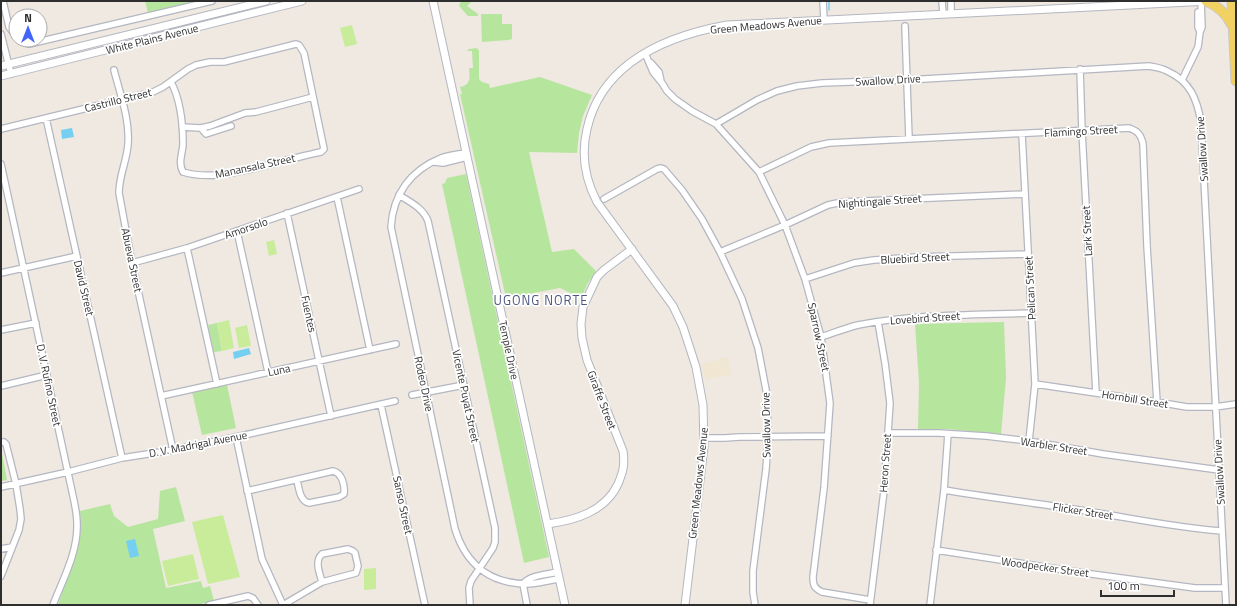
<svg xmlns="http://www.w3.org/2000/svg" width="1237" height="606" viewBox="0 0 1237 606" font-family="'Titillium Web',sans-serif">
<rect width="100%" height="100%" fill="#efe9e1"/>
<path fill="#f0e6d1" d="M727,357l4,17 -25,6 -5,-16z"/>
<path fill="#b6e59e" d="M145,1h52l-49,12z
M461,1h11l-5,5 11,8v2h-10l-9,-10z
M481,14h21v10h10v15l-4,1 -26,2z
M477,48l2,3v28l3,3 7,2 1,4 50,-11 52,18 -9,21 -4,17 -2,20 -48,-1 23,100 22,-3 22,22 -8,12 -7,15 -21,-10 -54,10 -46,-204h2l-2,-7c11,-2 10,-10 9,-19h4l-1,-17h-5l2,-2z
M466,174l83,383 -25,6 -82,-379 3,-1 2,-5z
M1004,322l2,56 -5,56 -53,-5h-30l1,-46 -4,-59z
M217,323l5,28 -8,1 -6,-27z
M227,385l9,43 -34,7 -10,-43z
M1,448l6,32 -6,1z
M176,487l9,34 -32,8 13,59 35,-7 2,7 7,-2 4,15 -18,4h-138l20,-58 3,-19 -1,-17 30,-7 4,12 14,11 30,-8 2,-28z"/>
<path fill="#c9ec9a" d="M352,25l5,19 -12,3 -5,-19z
M274,240l3,14 -8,2 -3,-14z
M229,320l5,28 -12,3 -5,-28z
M247,325l4,21 -12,2 -4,-20z
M223,515l17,62 -32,7 -16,-62z
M193,554l6,25 -31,7 -6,-25z
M376,568v21l-12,1v-21z"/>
<path fill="#75cff0" d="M72,128l2,9 -12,2 -1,-9z
M249,348l2,6 -17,5 -1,-7z
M135,539l4,17 -9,2 -4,-17z"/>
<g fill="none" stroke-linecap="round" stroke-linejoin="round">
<path stroke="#75cff0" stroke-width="1.5" d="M829,10v-9"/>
<g stroke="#b4b7c1" stroke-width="8">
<path id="minor" d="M3,1l6,26 7,9
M823,1l1,19
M942,1l1,13
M951,1v13
M1198,12v15l2,5
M905,26l4,113
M1,34l10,40
M20,40l9,4 183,-43
M645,53l8,19 9,11 5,8 8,8 17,12 24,13 43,48 26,53 20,54 16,58 9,66 -6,85 -11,89c0,8 1,11 9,15l48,8
M651,63l8,9 2,9
M1080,69l2,62 14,262
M114,70c6,24 16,49 14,74 -1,17 -9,31 -9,49l13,70 41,187
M1182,80l16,-33 2,-15 2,-5 -1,-26
M46,118l76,340
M716,124l41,-24 20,-9 20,-5 25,-3 85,-3 242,-14c6,1 13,2 18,5 23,10 30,28 34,51l25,483
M182,127l19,1 9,-2 35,-13 11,-1 57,-15
M201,128l5,6 25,-8
M1,129l152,-37 10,-5 25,-18 8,-4 14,-3h14l72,-18 3,1 5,8 20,96 -3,3c-19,4 -38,9 -57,14 -26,6 -54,14 -81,6 -5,-9 -1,-17 0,-27 0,-22 -2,-44 -12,-63
M1022,134l13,250 -6,57
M466,153c-8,1 -17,2 -25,5 -30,12 -48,36 -50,69l64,302c11,36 36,55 73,55 8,0 22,-4 31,-5
M434,162l9,1 24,-6
M1,164l72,332c2,9 4,18 4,28 1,28 -14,55 -24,81
M759,172l52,-25 18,-4 300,-15c9,3 12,7 14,16l4,102 10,156
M399,195c11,7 24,13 29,26l67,307v14l-2,6 -22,33 -2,7 1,17
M337,197l33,153
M604,199l53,-30 4,-1 3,1 18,21 20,29 18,33 22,47 16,49 9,47 1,42 -2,32 -13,102v21l2,13
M287,213l44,203
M237,231l31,141
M187,248l30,136
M720,252l65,-27 43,-20 14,-3 183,-8
M132,263l55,-15 172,-59
M1,273l76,-17
M805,279l49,-16 20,-3 42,-3 112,-3
M1,330l35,-7
M821,337c12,-4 25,-9 37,-12 57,-11 116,-10 173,-12
M1035,384l122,18 30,5h28l21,-3
M1,386l46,-11
M412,395l52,-10
M161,396l235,-52
M381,405l44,200
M888,433h51l47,3 43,5 74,13 116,16
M236,437l26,122 21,46
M704,438h21l14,-1 89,-1
M1,442h3l2,2 10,40 4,25 1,10 -2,11 -18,46
M1,487l67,-15 54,-14 51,-8 63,-13 159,-36
M944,490c49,8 99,14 148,22 44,7 87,16 130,19
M247,491l86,-20c9,2 12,14 11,23l-5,3 -30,6c-9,-2 -10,-14 -12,-23
M1,549l11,-2
M936,550l148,23 111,15h30
M523,584c7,-9 23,-9 34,-12
M523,584l4,21
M209,605l39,-9 5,2 5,7
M283,605l39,-23 34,-9 2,-7 -3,-13 -2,-2 -5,-2 -26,5c-8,7 -2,20 0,28
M870,605l14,-114 6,-88 -5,-40 -7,-41
M930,605l14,-115 4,-56"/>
</g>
<g stroke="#b4b7c1" stroke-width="9">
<path id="tertiary" d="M433,1l132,604
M1,66l265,-65
M1,76l301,-75
M548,524c27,-4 57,-12 70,-40 5,-12 7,-19 5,-33l-36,-91 -5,-22 -1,-14 2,-17 14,-30 7,-7 28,-21
M685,605l19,-158 -1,-42 -7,-38 -13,-40 -10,-21 -76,-104c-12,-23 -16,-48 -10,-73 15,-67 80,-93 140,-104l483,-24"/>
</g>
<g stroke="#c9c9c9" stroke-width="11">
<path id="primary" d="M1206,1c12,5 20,12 26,24
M1232,1l4,80"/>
</g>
<use href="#minor" stroke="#fff" stroke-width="5.5"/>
<use href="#tertiary" stroke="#fff" stroke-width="7"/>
<use href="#primary" stroke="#f2d163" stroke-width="9"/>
</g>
<g text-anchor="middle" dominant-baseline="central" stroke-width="3.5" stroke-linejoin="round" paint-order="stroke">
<g font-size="11" fill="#2e2e2e" stroke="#fff">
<text transform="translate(766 25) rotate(-5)">Green Meadows Avenue</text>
<text transform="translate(152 39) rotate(-14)">White Plains Avenue</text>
<text transform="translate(888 80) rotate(-3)">Swallow Drive</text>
<text transform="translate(118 100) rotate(-14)">Castrillo Street</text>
<text transform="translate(1081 131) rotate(-3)">Flamingo Street</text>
<text transform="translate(1202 149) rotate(-94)">Swallow Drive</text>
<text transform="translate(255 166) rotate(-12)">Manansala Street</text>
<text transform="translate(880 201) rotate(-4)">Nightingale Street</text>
<text transform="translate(246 228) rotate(-19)">Amorsolo</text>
<text transform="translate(1087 231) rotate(-93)">Lark Street</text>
<text transform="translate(915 258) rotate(-3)">Bluebird Street</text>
<text transform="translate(132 260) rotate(78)">Abueva Street</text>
<text transform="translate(84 288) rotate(77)">David Street</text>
<text transform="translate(1030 288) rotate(-93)">Pelican Street</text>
<text transform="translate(309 314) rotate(78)">Fuentes</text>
<text transform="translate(925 318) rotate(-4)">Lovebird Street</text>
<text transform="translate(819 337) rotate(78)">Sparrow Street</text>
<text transform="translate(509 350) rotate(78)">Temple Drive</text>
<text transform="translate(279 370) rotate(-12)">Luna</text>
<text transform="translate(424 384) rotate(78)">Rodeo Drive</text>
<text transform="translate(49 385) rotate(78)">D. V. Rufino Street</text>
<text transform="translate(466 396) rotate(78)">Vicente Puyat Street</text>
<text transform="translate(1135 399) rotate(9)">Hornbill Street</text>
<text transform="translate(602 400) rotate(69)">Giraffe Street</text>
<text transform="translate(766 425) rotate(-91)">Swallow Drive</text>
<text transform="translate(198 444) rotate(-11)">D. V. Madrigal Avenue</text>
<text transform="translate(1054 446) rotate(9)">Warbler Street</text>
<text transform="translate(885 463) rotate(-86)">Heron Street</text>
<text transform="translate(1219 472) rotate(-93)">Swallow Drive</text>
<text transform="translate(698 483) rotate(-84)">Green Meadows Avenue</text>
<text transform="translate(403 505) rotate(78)">Sanso Street</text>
<text transform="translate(1083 511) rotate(9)">Flicker Street</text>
<text transform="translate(1045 567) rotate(8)">Woodpecker Street</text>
</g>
<g font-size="13" letter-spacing="1" fill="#4d5680" stroke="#fff">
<text x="541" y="300">UGONG NORTE</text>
</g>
</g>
<rect width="1237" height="606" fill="none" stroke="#2e2e2e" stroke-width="4"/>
<g transform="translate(28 28)"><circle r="19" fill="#ffffff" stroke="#ababab"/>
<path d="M0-3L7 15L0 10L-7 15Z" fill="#4264fb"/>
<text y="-6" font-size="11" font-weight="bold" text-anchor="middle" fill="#2e2e2e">N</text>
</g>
<path d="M1101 590v6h73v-6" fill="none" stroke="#2e2e2e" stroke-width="2"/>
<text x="1107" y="590" font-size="12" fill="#2e2e2e" stroke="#ffffff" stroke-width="3" paint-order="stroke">100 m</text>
</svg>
